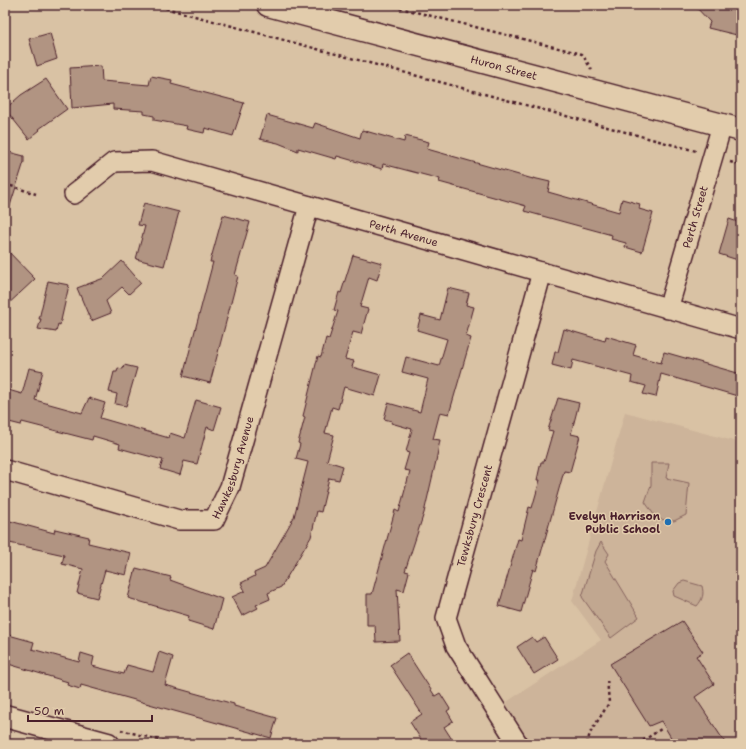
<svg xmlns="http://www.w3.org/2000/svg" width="746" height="749" viewBox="0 0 746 749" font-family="'Shantell Sans',sans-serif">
<rect width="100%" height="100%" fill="#d9c2a4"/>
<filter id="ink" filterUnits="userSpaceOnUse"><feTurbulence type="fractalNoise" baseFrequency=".025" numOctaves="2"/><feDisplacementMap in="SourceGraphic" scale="8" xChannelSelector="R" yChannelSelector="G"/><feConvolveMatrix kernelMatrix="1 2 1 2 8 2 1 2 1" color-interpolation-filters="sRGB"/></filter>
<g filter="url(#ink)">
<path fill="#cdb49a" d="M625,412l116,31v301h-210l-26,-41 96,-63 -29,-39z"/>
<path fill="#c1a790" stroke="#86635e" d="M651,463h18l-3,15 23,5 -3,32 -12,6 -17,-2 -12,-17 6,-17z
M601,542l8,12 -4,7 34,56 -28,21 -29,-41 14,-46z
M684,581l18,5c2,8 1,13 -5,20l-23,-10 -1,-5 6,-8z"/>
<path fill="#b19482" stroke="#4a1f2b" d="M694,5h47v31l-33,-8 2,-6z
M50,33l7,26 -20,7 -8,-27z
M101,66l1,15 47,4 2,-9 21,4 -1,4 73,19 -11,33 -28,-8 -1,5 -18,-4 1,-3 -33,-6v-4l-10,-2v-3l-31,-2v-5l-41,4 -2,-40z
M46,79l21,30 -28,20 1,1 -11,9 -24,-30 16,-14z
M267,115l46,13 2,-5 45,15 2,-8 42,12 1,-6 24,6 -2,7 106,30v-1l17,4 -2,10 71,20 3,-13 18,5 -1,5 14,4 -11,39 -17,-5 1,-4 -15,-4 1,-4 -88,-24 2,-5 -87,-24 1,-3 -57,-15 -1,5 -45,-13 -1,3 -38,-11v3l-20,-8 -18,-4z
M5,151l19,5v6l-16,50 -3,-1z
M144,203l35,9 -15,54 -28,-7 9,-33 -7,-1z
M223,215l27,7 -15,53 3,1 -28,107 -27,-7 30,-114h-3z
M729,219l12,4v38l-22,-7z
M5,248l30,31 -30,28z
M353,255l29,8 -5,17 -8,-3 -9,30 8,2 -7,25 -8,-2 -8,27 9,2 -2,6 29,8 -6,21 -31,-9 -6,22 -6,-2 -7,26 9,2 -7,26 16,5 -4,14 -10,-2 -8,34 -4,-1 -6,26 -30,50 -13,6 2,6 -14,6 2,3 -16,8 -10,-19 13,-6 -4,-8 14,-7 -1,-3 11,-5 29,-51 14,-55 -12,-3 4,-15 -2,-1 7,-26 -2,-1 15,-60 3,1 5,-19 3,1 9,-28 -4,-1 5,-18 2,1z
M122,261l19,22 -12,11 -7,-7 -16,14 5,12 -20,8 -14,-33 27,-10z
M48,281l21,4 -9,40 -2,-1 -2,8 -18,-3 3,-10h-2z
M448,288l21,5 -3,12 8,2 -8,29 5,2 -22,76 -9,-2 -7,27 7,1 -4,21 -12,52 -19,58 4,1 -5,19 -7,-2 3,52 -24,1 -1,-17h-8v-31h5l23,-84 4,2 11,-41 -6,-1 5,-17 -3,-1 6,-23 -21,-6 1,-2 -8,-2 4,-16 32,9 8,-33 -26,-7 4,-15 33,9 8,-27 -30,-9 4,-15 19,5z
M564,329l41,12 1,-5 30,9 -3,10 28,8 3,-11 77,22v23l-80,-23 -5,23 -13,-3 3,-8 -15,-4 1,-6 -59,-16 -2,10 -19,-5 3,-13h3z
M124,365l13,3 -11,38 -11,-2 2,-10 -8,-2 5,-20h3l1,-4 5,1z
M29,368l14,3 -8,29 47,13 7,-15 16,5 -5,15 69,20 1,-5 15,5 11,-38 25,7 -7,23 -7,-3 -10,37 -13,-3 -4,14 -20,-6 3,-9 -44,-12 1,-4 -27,-8 -1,4 -70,-18 -1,3 -16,-4v-32l17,5z
M558,398l21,5 -8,31 9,2 -10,36 -6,-1 -28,100 -3,-2 -12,43 -22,-6 19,-67 3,1 8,-33 3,1 8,-28h-3l4,-18h3l9,-31 -5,-1z
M10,521l44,12 1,-4 34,8 -1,6 43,10 -5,22 -21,-5 -8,28 -20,-5 6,-24 -21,-5 2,-9 -59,-13v-20l4,2z
M136,568l35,9 -1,3 52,19 -8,30 -26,-8 1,-5 -61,-18z
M682,621l21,31 -7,4 18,28 -19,13 31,47h-51l-14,-23 -12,5 -39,-62z
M5,634l29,8 -2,7 47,13 2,-9 13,4 -2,9 32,8 3,-9 26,7 6,-20 14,5 -8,28 69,19v2l43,12 -6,20 -190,-53 -1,4 -13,-4 1,-3 -63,-19z
M532,637l4,5 8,-5 14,22 -24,15 -17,-27z
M407,653l28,43 5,-3 10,16 -3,2 6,10 -9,6 11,17h-31l-14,-22 12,-8 -32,-49z"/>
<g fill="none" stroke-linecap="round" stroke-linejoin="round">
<g stroke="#4a1f2b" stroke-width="22">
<g id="street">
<path id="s1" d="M74,194l40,-32 38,-1 589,168"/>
<path id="s2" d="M668,309l54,-184"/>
<path id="s3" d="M5,470l174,50h35l16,-33 79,-281"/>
<path id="s4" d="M518,744l-62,-98 -10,-28 96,-346"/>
</g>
</g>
<g stroke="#4a1f2b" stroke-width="25">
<g id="secondary">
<path id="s5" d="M268,5l473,125"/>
<path d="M5,716l103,28"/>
</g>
</g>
<path stroke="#4a1f2b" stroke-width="2.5" stroke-dasharray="3 3" stroke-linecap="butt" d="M154,5l542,146
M388,5l194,49 11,18
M730,162l11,3
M5,184l31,10
M121,730l53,14
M5,739l19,5
M587,744l3,-11 19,-30 -2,-25
M638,744l23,-15"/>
<use href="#street" stroke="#e2ccac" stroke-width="19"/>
<use href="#secondary" stroke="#e2ccac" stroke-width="22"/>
</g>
</g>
<circle fill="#1f6fb2" stroke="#e2ccac" stroke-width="1.5" cx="668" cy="522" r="4"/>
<g text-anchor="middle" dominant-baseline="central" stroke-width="3" stroke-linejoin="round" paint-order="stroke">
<g font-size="11" fill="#4a1f2b" stroke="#e2ccac">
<text stroke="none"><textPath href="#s5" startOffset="244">Huron Street</textPath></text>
<text stroke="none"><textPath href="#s2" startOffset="96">Perth Street</textPath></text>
<text stroke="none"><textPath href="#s1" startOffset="351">Perth Avenue</textPath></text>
<text stroke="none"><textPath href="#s3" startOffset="272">Hawkesbury Avenue</textPath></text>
<text stroke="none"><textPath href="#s4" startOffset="252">Tewksbury Crescent</textPath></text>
</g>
<g font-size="11" font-weight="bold" fill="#4a1f2b" stroke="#e2ccac" text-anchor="end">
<text x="660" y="516">Evelyn Harrison<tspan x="660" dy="13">Public School</tspan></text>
</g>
</g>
<rect width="746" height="749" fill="none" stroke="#e2ccac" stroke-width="20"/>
<rect x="10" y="10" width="726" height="729" fill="none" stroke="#4a1f2b" stroke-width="1.5" filter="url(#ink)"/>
<path d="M28 715v6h124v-6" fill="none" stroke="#4a1f2b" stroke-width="2"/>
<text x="34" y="715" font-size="12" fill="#4a1f2b" stroke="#e2ccac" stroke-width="3" paint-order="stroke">50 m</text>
</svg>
